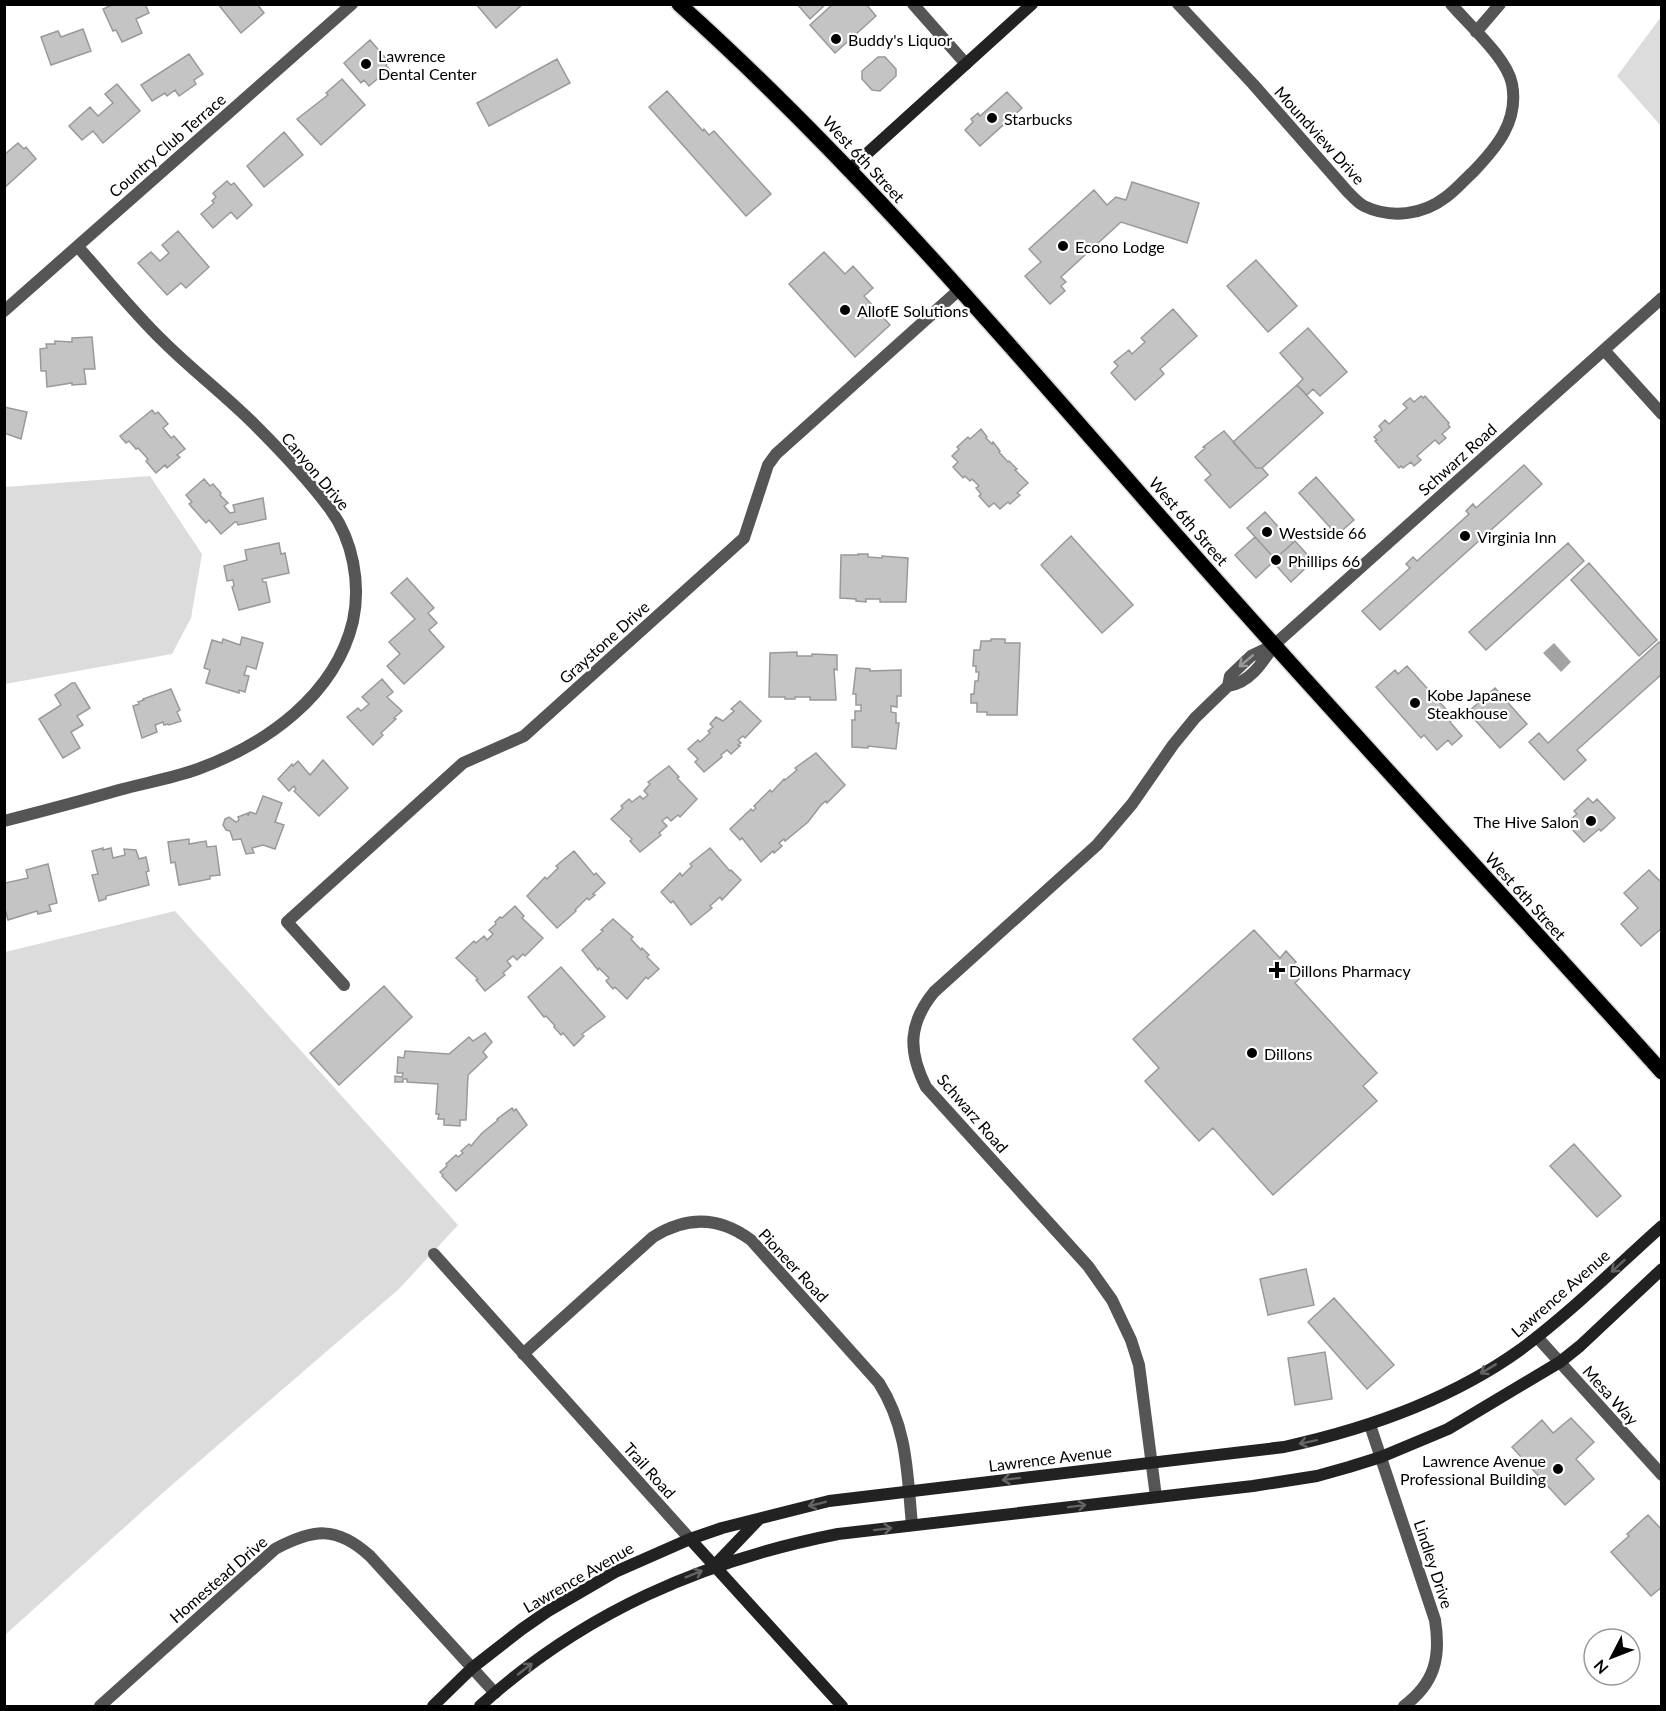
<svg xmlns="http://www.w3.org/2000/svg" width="1666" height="1711" viewBox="0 0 1666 1711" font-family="Lato,sans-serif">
<rect width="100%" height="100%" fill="#fff"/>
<path fill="#dcdcdc" d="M1661,17v109l-44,-50z
M150,476l52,78 -11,64 -19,36 -167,30v-197z
M175,911l283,314 -59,64 -233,201 -161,145v-683z"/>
<path fill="#a3a3a3" d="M1554,643l17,19 -10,10 -18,-19z"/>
<path fill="#c4c4c4" stroke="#999" stroke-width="1.5" d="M114,4h31l4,9 -13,6 6,14 -20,9 -6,-12 -3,1 -10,-22z
M218,4h39l7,9 -23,20z
M476,4h47l-27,24z
M797,4h29l-16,15z
M833,4h33l10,12 -41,37 -25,-28z
M83,29l8,22 -40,14 -10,-28 17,-6 3,6z
M370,40l19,22 -3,3 3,4 -20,17 -5,-6 -3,3 -17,-20z
M189,54l14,20 -9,6 2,4 -17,12 -4,-6 -8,6 -2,-3 -13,8 -11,-16z
M878,57h7l11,12v7l-16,15 -8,-1 -10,-11v-8z
M557,59l13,24 -81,43 -12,-23z
M342,79l23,26 -44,40 -24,-26 31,-24 -2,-2z
M117,84l23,27 -37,32 -10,-12 -11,9 -13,-14 21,-19 8,9 15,-13 -8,-9z
M667,91l36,40 1,-2 5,6 5,-4 57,63 -25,22 -97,-109z
M1007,92l15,16 -42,38 -15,-16 8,-8 -2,-3 7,-6 2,3z
M284,132l19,23 -39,32 -17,-21z
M18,143l6,6 2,-2 10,12 -32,29v-33z
M227,181l4,4 3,-2 18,22 -15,14 -6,-7 -18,16 -12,-14 13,-11 -2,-2 4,-4 -3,-4z
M1132,182l67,21 -12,40 -66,-21 -60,55 5,5 -5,4 4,5 -15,13 -25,-28 16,-14 -12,-13 65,-59 13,15 9,-8 10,3z
M178,231l31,36 -23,21 -5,-5 -14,12 -29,-32 13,-11 9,9 9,-8 -7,-8z
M824,252l21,22 8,-8 20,22 -9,8 26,29 -35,32 -66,-73z
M1256,260l41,46 -29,26 -41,-46z
M1173,309l24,27 -37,33 4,5 -29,26 -24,-27 7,-7 -4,-4 15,-12 3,4 13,-12 -4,-4z
M1308,328l39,44 -27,24 -7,-7 -6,6 -10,-10 6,-6 -23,-26z
M92,337l3,32h-11l2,15 -14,1v-2l-25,4 -1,-16h-5l-1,-22 7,-1 -1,-4h9v-3l17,1v-4z
M1297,385l26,28 -61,55h-6l-23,-26z
M1421,396l2,2 2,-2 24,27 -1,1 2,3 -8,7 4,4 -7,6 -4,-4 -18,16 4,4 -7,6 -3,-4 -8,6 -2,-2 -2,2 -24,-27 2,-1 -3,-3 8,-7 -3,-4 6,-6 4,4 18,-16 -4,-4 7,-6 4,4z
M4,407l23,5 -6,27 -17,-6z
M152,410l3,4 3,-2 10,12 -5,4 8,10 3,-2 11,13 -8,6 3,2 -13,11 -2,-3 -9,8 -10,-12 2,-2 -10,-11 -2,1 -7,-8 -3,2 -6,-7z
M981,429l6,8 -1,1 6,6 1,-2 7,9 -1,1 9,10 1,-1 8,8 -2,1 13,13 -11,10 3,2 -10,9 -2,-2 -8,7 -6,-6 -5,4 -10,-11 2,-2 -5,-6 3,-2 -7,-7 -2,2 -5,-5 -2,2 -10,-11 5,-5 -6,-6 7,-7 -2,-2 11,-10 2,2z
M1224,431l32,37h6l6,7 -38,33 -25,-28 6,-5 -16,-18 10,-9 -2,-1z
M1524,465l18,19 -162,146 -18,-19 48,-43 -4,-4 7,-7 4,4 52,-47 -3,-3 7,-7 3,4z
M1316,477l38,43 -17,15 -38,-42z
M204,479l6,7 3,-2 8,9 -1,2 8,8 -4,3 6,7 5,-1 -2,-7 30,-7 3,21 -28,6 -1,-3h-2l-14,12 -12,-14 -3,3 -17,-19 3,-2 -6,-7z
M1265,512l28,31 -18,16 -28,-31z
M1071,536l62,69 -31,28 -61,-68z
M1255,537l20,22 20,-18 18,20 -22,21 -18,-20 -17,16 -21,-23z
M279,543l2,11 4,-1 4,20 -27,6 1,3h3l4,20 -31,8 -7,-23 2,-1 -1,-6 -6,1 -3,-15 23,-6 -2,-10z
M1568,543l16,18 -98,89 -17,-18z
M858,554h10v3l14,1v-2l26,2 -2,44h-26v-3h-14v3l-10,-1v-2l-16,-1 1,-43h17z
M1589,563l68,77 -18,16 -68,-76z
M407,578l27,30 -6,5 9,10 -8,7 15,17 -40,37 -17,-18 13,-12 -11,-12 26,-23 -24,-26z
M242,637l21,6 -7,26 -9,-3 -3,9 5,1 -4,16 -6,-2v3l-33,-10 4,-13 -6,-2 8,-28 10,3 1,-4 17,6z
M991,639h14v4h15l-3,72h-30v-3h-10v-9h-6v-9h3l1,-13h3l1,-9h-3v-6h-3l1,-16h6l1,-9h10z
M1659,642l3,3v29l-85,76 9,10 -22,20 -35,-38 10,-9 9,10z
M797,652v4h15v-2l25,1v15l-3,-1 2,31h-26v-3h-15v2h-10v-2h-16l1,-44z
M1407,666l47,52 -4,4 12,14 -10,9 -4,-5 -11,10 -13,-15 -3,3 -45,-51 19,-17 3,4z
M856,668l14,1v2l31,-1v26h-4v11l-6,-1v6l5,1v10h3l-3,26 -28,-3v2l-16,-1v-27h3v-9h6v-6h-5v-11h-3z
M382,679l11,13 -6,5 15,14 -8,7 2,1 -15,14 2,2 -10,10 -26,-28 11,-9 3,3 8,-7 -7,-7z
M72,683h3l15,25 -13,8 6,9 -12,7 9,16 -17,10 -24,-39 22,-14 -6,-10z
M1495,688l32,36 -27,24 -32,-36z
M171,689l9,21 -3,2 4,9 -12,4 -1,-1 -4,1 -1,-3 -8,3 2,7 -15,6 -9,-32 6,-2 -1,-2 6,-2 -1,-1z
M740,701l21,20 -16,17 -2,-2 -5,4 3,3 -3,2 2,1 -9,8 -4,-4 -6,5 1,2 -18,15 -9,-10 3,-3 -10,-10 10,-9 2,2 10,-9 -2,-2 5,-4 -3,-3 6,-7 7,4 11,-10 -3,-2z
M816,753l29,32 -18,18 -1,-2 -5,4 -13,17 -23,19 -1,-2 -5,4 3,3 -8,7 -1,-2 -12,11 -19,-24 -2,2 -10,-11 21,-20 2,2 3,-3 -2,-2 16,-16 2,2 12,-13 1,1 12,-10 -2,-2z
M323,760l25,28 -29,28 -25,-25 2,-2 -2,-3 -5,5 -11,-12 14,-15 1,2 5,-5 12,14z
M669,766l10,11 -2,1 20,21 -17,18 -2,-2 -7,6 -4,-4 -5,4 5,5 -8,7 2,2 -21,17 -10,-11 2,-2 -21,-20 12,-11 -2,-2 8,-7 3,3 8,-6 3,3 5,-4 -4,-4 6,-7 -2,-2z
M263,796l19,7 -7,19 9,3 -9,24 -12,-4 -11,3 2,5 -8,1 -5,-15 -8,1 -3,-9 -4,-1 -3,-5 2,-6 4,-2 7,5 3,-2 -1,-3 10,-4v3l2,-4 6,2z
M1588,798l5,5 4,-4 18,19 -14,13 -2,-2 -15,13 -18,-19 11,-9 -3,-3z
M189,839v5l17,-3 1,6 9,-1 4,29 -10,1v3l-31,6 -4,-23 -4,1 -3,-21z
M103,848v2l8,-2 2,10 12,-3 -1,-6 12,1 3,9 7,-2 3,14 -3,1 3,13 -43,11v3l-7,2 -7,-26 6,-1 -6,-23z
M710,848l20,23 1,-1 10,10 -19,20 -2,-3 -10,9 2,2 -21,17 -18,-24 -2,2 -10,-11 19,-19 2,3 10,-10 -2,-2z
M574,851l20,24 2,-2 9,10 -12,11 2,1 -6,5 -2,-2 -12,12 1,1 -19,17 -30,-32 18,-19 2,2 11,-11 -2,-2z
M48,864l9,39 -8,2 2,6 -13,3 -1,-3 -29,9 -4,-15 1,-22 23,-5 -2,-8z
M1649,870l13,13v45l-21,18 -20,-22 17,-16 -14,-15z
M515,906l9,10 -2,2 21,20 -18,18 -2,-2 -6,6 -4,-4 -6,5 4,5 -8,7 2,2 -20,16 -9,-11 2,-1 -22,-21 18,-17 2,2 8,-7 3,4 6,-6 -4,-4 7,-6 -1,-2 5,-5 2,1z
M613,919l20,18 -2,2 10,11 1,-2 7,7 -2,2 12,12 -11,10 -2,-2 -19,22 -12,-12 -2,2 -7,-8 3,-3 -10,-10 -1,2 -16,-20 21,-19 -2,-1z
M1254,930l26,28 6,-7 10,11 -7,6 10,11 -4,4 82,90 -14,13 14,15 -104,94 -60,-67 -14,13 -54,-60 14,-13 -26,-29z
M561,967l44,50 -23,17 2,2 -10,10 -11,-13 -2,2 -7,-8 1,-1 -9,-10 -2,1 -16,-20z
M384,986l28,31 -73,68 -29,-32z
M485,1033l7,9 -9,10 4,5 -19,18 -2,45h-6v6l-16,-1v-6h-6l1,-5h-3l2,-30 -31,-2v-3h-4v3h-8v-6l7,1 1,-4h-6l1,-16 6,1 1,-7 44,3 20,-17 4,4z
M512,1108l2,3 2,-2 11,16 -71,66 -14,-15 1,-1 -3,-3 7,-6 -1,-2 10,-9 2,2 5,-4 -2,-2 8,-7 2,2 11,-13 16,-13 -1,-1z
M1574,1144l47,52 -24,21 -47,-51z
M1306,1269l8,36 -46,10 -8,-36z
M1334,1298l60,67 -27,24 -59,-67z
M1325,1352l7,47 -37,6 -7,-47z
M1571,1418l23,24 -18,17 18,20 -29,26 -53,-58 30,-27 11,13z
M1648,1515l14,15v57l-11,9 -40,-44 18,-16 -2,-2z"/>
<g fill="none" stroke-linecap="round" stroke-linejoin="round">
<g stroke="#dbdbdb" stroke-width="18">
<path id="primary" d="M679,4c187,168 347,361 513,549 154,175 314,345 470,519"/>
</g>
<path stroke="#555" stroke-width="12" d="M913,4l53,60
M1178,4l75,80 94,107c5,5 11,12 17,15 27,13 59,9 82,-9 10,-7 18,-17 27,-25 24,-25 46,-51 39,-88 -5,-26 -43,-59 -61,-80
M1476,32l24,-28
M4,311l348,-307
M1604,350l58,64
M1228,686c22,-3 35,-24 46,-41l388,-347
M4,821c39,-10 77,-20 115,-31 26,-7 54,-12 79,-21 68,-25 137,-73 155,-148 8,-37 0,-81 -23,-112 -22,-30 -50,-59 -76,-85 -29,-29 -62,-54 -91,-83 -30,-29 -57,-63 -85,-94
M344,985l-57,-63 176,-159 61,-27 220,-198 24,-73 8,-11 184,-165
M434,1254l256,285
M1537,1337l125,138
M523,1354l130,-117c33,-21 66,-21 98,3l128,143c29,46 28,90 33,142
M1370,1425l65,195c6,37 0,63 -31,86
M1156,1497l-17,-132 -8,-25 -19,-40 -24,-34 -162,-179c-18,-36 -18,-63 8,-95l163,-147 35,-41 41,-59 22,-27 33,-32 2,-10 21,-20 23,-11
M100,1706l175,-157c38,-20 61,-24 95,7l125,137"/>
<path stroke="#222" stroke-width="12" d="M850,169l182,-165
M690,1539l152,167
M715,1565l44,-46
M433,1706l39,-38 50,-39 26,-18 67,-39 75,-33 32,-11 107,-27 455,-54c83,-18 166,-47 236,-97 50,-37 95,-82 142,-124
M480,1706c104,-94 222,-145 358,-172l415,-48 64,-10 32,-9 32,-10 67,-28 112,-67 20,-16 82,-77"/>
<use href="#primary" stroke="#000" stroke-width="15"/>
</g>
<defs><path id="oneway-shaft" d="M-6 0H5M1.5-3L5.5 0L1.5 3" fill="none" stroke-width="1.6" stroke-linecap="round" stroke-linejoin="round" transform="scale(1.5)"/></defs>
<use stroke="#999" href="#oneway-shaft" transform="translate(1246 661) rotate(140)"/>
<g stroke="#646464">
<use href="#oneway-shaft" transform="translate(1618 1266) rotate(138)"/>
<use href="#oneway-shaft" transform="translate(1488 1369) rotate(149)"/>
<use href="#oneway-shaft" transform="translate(1308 1442) rotate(168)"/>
<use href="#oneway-shaft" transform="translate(1011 1479) rotate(173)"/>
<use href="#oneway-shaft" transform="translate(817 1504) rotate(166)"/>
<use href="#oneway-shaft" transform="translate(1077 1506) rotate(-7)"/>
<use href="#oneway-shaft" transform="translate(883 1529) rotate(-7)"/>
<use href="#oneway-shaft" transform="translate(694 1574) rotate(-22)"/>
<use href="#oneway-shaft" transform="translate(525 1669) rotate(-38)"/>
</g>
<g fill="#000" stroke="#fff" stroke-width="2">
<circle cx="836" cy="39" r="6"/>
<circle cx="366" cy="64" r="6"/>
<circle cx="992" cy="118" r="6"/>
<circle cx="1063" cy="246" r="6"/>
<circle cx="845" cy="310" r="6"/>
<circle cx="1267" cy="532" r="6"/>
<circle cx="1465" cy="536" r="6"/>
<circle cx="1276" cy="560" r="6"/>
<circle cx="1415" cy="703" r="6"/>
<circle cx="1591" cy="821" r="6"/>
<path d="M1274 961h6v6h6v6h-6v6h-6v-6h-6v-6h6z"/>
<circle cx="1252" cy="1053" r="6"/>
<circle cx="1558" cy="1469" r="6"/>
</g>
<g text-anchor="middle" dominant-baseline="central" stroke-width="4.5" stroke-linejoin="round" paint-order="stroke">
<g font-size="16" fill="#000" stroke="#fff" text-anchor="start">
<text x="848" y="39">Buddy's Liquor</text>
<text x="378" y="55">Lawrence<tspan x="378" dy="18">Dental Center</tspan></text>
<text x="1004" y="118">Starbucks</text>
<text x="1075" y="246">Econo Lodge</text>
<text x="857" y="310">AllofE Solutions</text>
<text x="1279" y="532">Westside 66</text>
<text x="1477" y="536">Virginia Inn</text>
<text x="1288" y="560">Phillips 66</text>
<text x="1427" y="694">Kobe Japanese<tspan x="1427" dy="18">Steakhouse</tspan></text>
<text x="1579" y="821" text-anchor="end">The Hive Salon</text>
<text x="1289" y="970">Dillons Pharmacy</text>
<text x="1264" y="1053">Dillons</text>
<text x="1546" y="1460" text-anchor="end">Lawrence Avenue<tspan x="1546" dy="18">Professional Building</tspan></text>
</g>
<g font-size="16" fill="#000" stroke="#fff">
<text transform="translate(1320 135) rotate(48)">Moundview Drive</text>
<text transform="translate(167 145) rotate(-41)">Country Club Terrace</text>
<text transform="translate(864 159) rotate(47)">West 6th Street</text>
<text transform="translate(1457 459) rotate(-42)">Schwarz Road</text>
<text transform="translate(316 471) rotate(50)">Canyon Drive</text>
<text transform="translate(1189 521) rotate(49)">West 6th Street</text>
<text transform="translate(604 642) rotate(-42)">Graystone Drive</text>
<text transform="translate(1526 896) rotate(48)">West 6th Street</text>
<text transform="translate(973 1113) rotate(49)">Schwarz Road</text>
<text transform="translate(794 1265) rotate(47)">Pioneer Road</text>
<text transform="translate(1560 1293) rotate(-41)">Lawrence Avenue</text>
<text transform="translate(1611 1395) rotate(48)">Mesa Way</text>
<text transform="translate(1050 1458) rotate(-7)">Lawrence Avenue</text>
<text transform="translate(650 1470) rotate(48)">Trail Road</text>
<text transform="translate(1434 1564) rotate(72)">Lindley Drive</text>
<text transform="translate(578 1577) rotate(-30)">Lawrence Avenue</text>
<text transform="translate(218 1579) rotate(-41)">Homestead Drive</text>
</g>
</g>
<rect width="1666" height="1711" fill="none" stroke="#000000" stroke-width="12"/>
<g transform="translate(1612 1657) rotate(228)"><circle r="28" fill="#ffffff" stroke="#999999" stroke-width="1.5"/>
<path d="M0-4.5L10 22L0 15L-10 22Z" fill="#000000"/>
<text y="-9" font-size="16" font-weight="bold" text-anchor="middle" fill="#000000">N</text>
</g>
</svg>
